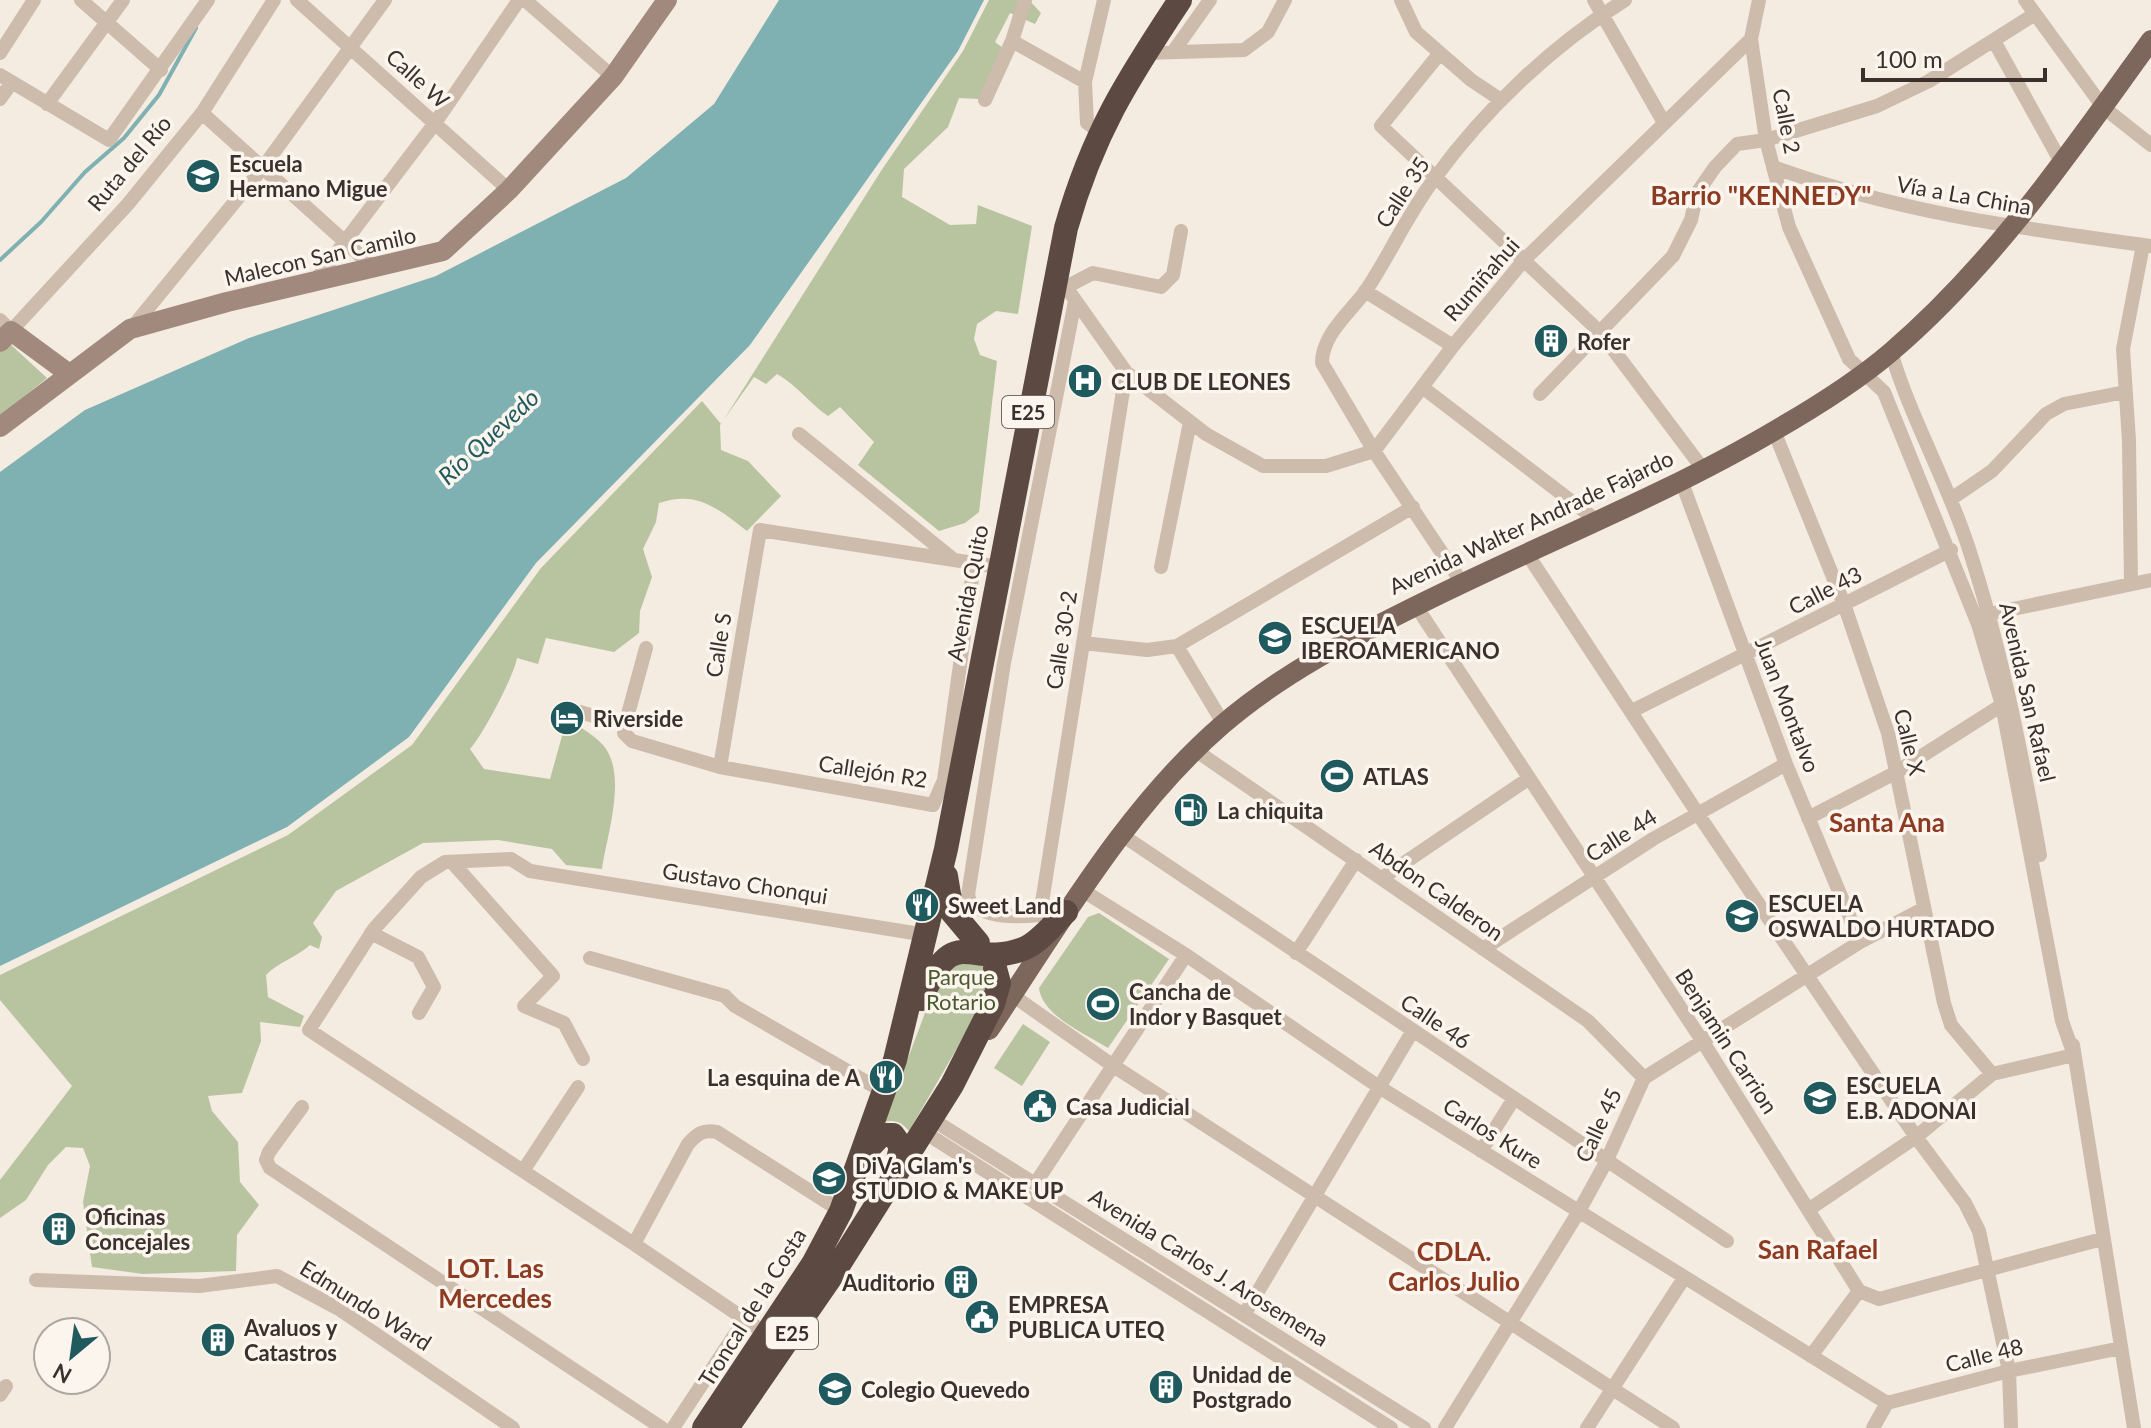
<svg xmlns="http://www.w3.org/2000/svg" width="2151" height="1428" viewBox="0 0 2151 1428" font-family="Lato,sans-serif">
<rect width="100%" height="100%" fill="#f4ebe1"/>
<path fill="#b8c4a0" d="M989,0h40l12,13 -6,11 -25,-11 -15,29 12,9 -28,48 -20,-1 -11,29 -44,42 -2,28 48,28 26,-1 2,-19 54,21 -14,88 -22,-3 -19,13 -3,15 6,16 17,6 -18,151 -14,11 -26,8 -81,-66 16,-23 -34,-35 -12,9c-19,-13 -31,-31 -51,-42l-11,10 -12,-7 -34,48 1,25 27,11 33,35 -34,35c-30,-23 -50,-41 -88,-28l-3,19 -13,27 9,28 -12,34 -1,22 -25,19 -68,-14 -8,26 -21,-6c-3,18 -34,77 -47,91l14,20 66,10 17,-61c11,8 26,16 36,27 25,29 4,89 -1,124l-36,-4 -14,-16 -54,-9 -75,3 -87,48 -23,32 9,14 -3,12 -9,-4c-14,13 -32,17 -44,30l2,22 36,19 -4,11 -40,-5 1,19 -19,52 -34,3 4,15 26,31 2,40 19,23 -22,30 -1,36 -93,3 -51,-7 -9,-65 7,-36 -7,-18 -17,-1 -18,18 -22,35 -26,18v-38l72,-94 -72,-86v-25l288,-140 124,-90 129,-177 161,-167 19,23 160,-253 82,-120z
M9,343l38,35 -47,38v-64z
M1099,913l70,46 -61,89c-22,-14 -66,-32 -69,-60l49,-71z
M980,959l10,17 -4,22 -77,133c-7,-9 -14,-12 -25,-9l56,-149 15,-12z
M1023,1024l27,18 -28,44 -28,-18z"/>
<path fill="#7fb0b2" d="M779,0h205l-26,51 -208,294 -214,218 -127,174 -122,90 -287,139v-494l85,-62 164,-72 187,-62 190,-98 88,-74z"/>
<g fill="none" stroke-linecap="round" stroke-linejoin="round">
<path stroke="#7fb0b2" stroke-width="4" d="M0,260l41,-38 44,-50 39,-34 35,-43 37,-67"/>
<path stroke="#cdbbac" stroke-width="14" d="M81,0l80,70
M297,0l212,190
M525,0l88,77
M1401,0l15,32 55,48 30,20
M1594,0l69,121
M1759,0l-8,39 15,101 23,87 60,132 35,33 94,232 24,81 60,316 12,34
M2025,0l78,107 48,38
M1012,41l13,-41
M1994,41l67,121
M1173,52l37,-52
M0,53l34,-53
M1145,53l99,-3 24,-18 17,-32
M1440,53l-59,73 219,206 103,137
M0,75l109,65 99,-140
M0,99l12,-17
M985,100l27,-59 73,41
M47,104l76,-104
M202,113l171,154
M1099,131l-12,-8 -2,-41 19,-82
M1773,167c127,46 245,61 378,79
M315,281l120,-158 84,-123
M1054,284l12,3 60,85 80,62 57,32h63l48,-15 -52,-88c0,-28 27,-50 43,-71 25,-37 43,-79 70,-114 50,-69 118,-133 190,-178
M1066,287l27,-14 68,14 12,-12 8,-44
M1365,291l88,55
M0,320l11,11 117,-127 74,-91 72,-113
M131,329l133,-163 121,-166
M1891,352c20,67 55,127 77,194 33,101 53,204 72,309
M1422,387l174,133
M1540,394l133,-138 18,-36 6,-27 18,-26 22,-23 29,-4 111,-34 52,-25 106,-67
M1774,431l70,173 44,129 56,270 7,22 41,49 82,-19
M799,434l155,126 45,7
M1681,480l105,284 74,178
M1951,499l41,-28 54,-57 18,-10 61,-12
M1526,552l172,262 218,323 49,66 14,28 30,140 2,57
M1161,567l29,-145
M1462,583l-88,-132 79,-105 71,-86 227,-221
M2131,583l-2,-142 -6,-92 20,-104
M1416,606l287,436 156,249 20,8 223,-60
M1989,614l162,-34
M1083,643l64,7 30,-4
M1632,711l319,-161
M580,712l45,13 -1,8 8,8 88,26 213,38 11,-25 30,-216
M1223,723l-46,-77 236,-139
M625,725l21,-77
M1195,750l393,271 56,57
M720,767l40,-237 194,30
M1808,818l87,-45 107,-68
M1122,835l605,406
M452,862l101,114 -29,30 40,17 19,36
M1382,878l146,-99
M1082,890l104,65 193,132 508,316
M1065,912c-29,4 -67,10 -94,-7l-3,-10 36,-232 71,-362
M1040,915l86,-543
M371,933l47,24 16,30 -15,26
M1483,949l170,-110 133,-75
M1296,953l60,-93
M590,958l135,38 10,10 149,86
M1012,995l100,70 561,363
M2073,1045l61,383
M578,1087l-55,84 111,73 54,-100c9,-10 15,-15 29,-12l124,79
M302,1107l-33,45 -3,8 4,8 392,260
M930,1118l494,310
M921,1130l470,298
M1481,1151l32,-51
M523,1171l-214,-141 65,-101 47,-52 24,-15 66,-3 19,12 396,64
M1035,1184l151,-229
M1808,1210l108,-73 76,-63
M634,1244l134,91
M36,1280l163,6 78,-10 62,33 174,119
M1244,1315l168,-283
M1811,1356l48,-65
M0,1395l6,-9
M673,1428l72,-109
M1445,1428l133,-215 28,-51 38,-84 216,-136 63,-33
M1587,1428l97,-150
M1873,1428l14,-25 122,-32 112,-23"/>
<path stroke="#a18a7d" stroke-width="20" d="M0,342l11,-11 57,42
M0,427l130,-98 97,-27 216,-51 66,-61 104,-113 54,-77"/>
<path stroke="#7d675c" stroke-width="20" d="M989,1030c70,-104 137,-222 233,-305 59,-51 131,-88 200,-122 116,-58 240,-106 352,-172 40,-23 82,-49 117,-79 103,-88 181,-202 260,-312"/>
<path stroke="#5c4a42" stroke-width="24" d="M946,876l6,36 26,31
M921,999c35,-80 47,-29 102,-50 16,-6 30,-25 43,-37
M864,1153l17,-18h12l8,11 -5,23
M704,1428l109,-164 28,-53 54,-151 51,-211 120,-621c27,-95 61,-148 114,-228
M727,1428l106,-154 119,-189 41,-81 6,-21 -4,-15"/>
</g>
<defs>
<g id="school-disc" transform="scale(1.8)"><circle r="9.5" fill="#1f5a5e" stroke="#fbf5ee"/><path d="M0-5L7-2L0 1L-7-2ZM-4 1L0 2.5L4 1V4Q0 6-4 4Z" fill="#fff"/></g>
<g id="building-disc" transform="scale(1.8)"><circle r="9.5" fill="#1f5a5e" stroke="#fbf5ee"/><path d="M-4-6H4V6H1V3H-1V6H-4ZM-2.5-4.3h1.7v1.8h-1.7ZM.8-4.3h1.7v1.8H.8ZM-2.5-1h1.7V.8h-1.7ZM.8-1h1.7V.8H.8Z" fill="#fff"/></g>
<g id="hospital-disc" transform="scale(1.8)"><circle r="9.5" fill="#1f5a5e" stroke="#fbf5ee"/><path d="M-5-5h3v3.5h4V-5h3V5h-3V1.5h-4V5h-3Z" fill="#fff"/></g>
<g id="hotel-disc" transform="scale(1.8)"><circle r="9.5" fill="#1f5a5e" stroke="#fbf5ee"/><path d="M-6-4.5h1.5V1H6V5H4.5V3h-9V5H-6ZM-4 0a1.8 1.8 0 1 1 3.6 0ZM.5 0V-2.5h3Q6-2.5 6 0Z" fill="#fff"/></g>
<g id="stadium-disc" transform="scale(1.8)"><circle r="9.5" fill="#1f5a5e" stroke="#fbf5ee"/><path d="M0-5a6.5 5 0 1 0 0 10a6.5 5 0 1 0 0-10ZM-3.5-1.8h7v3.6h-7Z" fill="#fff"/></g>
<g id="fuel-disc" transform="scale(1.8)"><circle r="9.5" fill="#1f5a5e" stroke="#fbf5ee"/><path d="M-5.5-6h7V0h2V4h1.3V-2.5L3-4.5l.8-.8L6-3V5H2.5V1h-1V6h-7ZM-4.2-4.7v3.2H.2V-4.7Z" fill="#fff"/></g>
<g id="restaurant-disc" transform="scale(1.8)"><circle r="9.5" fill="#1f5a5e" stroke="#fbf5ee"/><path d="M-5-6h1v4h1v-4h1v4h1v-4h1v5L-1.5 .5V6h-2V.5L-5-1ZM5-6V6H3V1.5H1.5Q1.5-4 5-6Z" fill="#fff"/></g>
<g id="civic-disc" transform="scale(1.8)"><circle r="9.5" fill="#1f5a5e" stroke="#fbf5ee"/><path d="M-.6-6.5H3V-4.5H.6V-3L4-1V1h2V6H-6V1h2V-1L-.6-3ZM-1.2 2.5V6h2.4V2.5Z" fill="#fff"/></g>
</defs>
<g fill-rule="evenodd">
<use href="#school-disc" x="203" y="176"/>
<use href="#building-disc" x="1551" y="341"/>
<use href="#hospital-disc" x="1085" y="381"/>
<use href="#school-disc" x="1275" y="638"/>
<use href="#hotel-disc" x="567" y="718"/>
<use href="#stadium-disc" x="1337" y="776"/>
<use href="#fuel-disc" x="1191" y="810"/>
<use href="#restaurant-disc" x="922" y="905"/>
<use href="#school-disc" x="1742" y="916"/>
<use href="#stadium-disc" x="1103" y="1004"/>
<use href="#restaurant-disc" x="886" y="1077"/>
<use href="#school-disc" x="1820" y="1098"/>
<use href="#civic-disc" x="1040" y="1106"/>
<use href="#school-disc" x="829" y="1178"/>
<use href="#building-disc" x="59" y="1229"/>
<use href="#building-disc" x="961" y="1282"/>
<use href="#civic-disc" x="982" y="1317"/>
<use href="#building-disc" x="218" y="1340"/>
<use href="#building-disc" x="1166" y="1387"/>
<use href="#school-disc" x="835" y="1389"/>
</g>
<g text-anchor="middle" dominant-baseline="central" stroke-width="7" stroke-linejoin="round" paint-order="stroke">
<g fill="#fbf5ee" stroke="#756b66" stroke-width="2">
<rect x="1002" y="396" width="52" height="32" rx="6"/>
<rect x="766" y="1317" width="52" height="32" rx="6"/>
</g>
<g font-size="20" font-weight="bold" fill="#3b302b">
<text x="1028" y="412">E25</text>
<text x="792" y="1333">E25</text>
</g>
<g font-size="22" fill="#3b302b" stroke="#fbf5ee">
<text transform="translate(418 78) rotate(42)">Calle W</text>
<text transform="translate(1787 121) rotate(79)">Calle 2</text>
<text transform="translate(129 163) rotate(-50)">Ruta del Río</text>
<text transform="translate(1402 192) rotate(-57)">Calle 35</text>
<text transform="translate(1964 195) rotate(10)">Vía a La China</text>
<text transform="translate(320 256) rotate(-13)">Malecon San Camilo</text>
<text transform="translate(1481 279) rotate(-49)">Rumiñahui</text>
<text transform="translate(1531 522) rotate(-25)">Avenida Walter Andrade Fajardo</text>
<text transform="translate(1825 590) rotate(-27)">Calle 43</text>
<text transform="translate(967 593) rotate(-79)">Avenida Quito</text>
<text transform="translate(1061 640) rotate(-81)">Calle 30-2</text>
<text transform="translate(718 645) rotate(-81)">Calle S</text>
<text transform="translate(2028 692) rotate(77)">Avenida San Rafael</text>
<text transform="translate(1788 705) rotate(69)">Juan Montalvo</text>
<text transform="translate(1910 742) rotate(76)">Calle X</text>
<text transform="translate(873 771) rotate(9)">Callejón R2</text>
<text transform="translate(1621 835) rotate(-32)">Calle 44</text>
<text transform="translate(745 883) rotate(9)">Gustavo Chonqui</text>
<text transform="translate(1437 890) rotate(35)">Abdon Calderon</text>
<text transform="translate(1436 1021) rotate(34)">Calle 46</text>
<text transform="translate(1727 1041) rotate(57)">Benjamin Carrion</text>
<text transform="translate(1598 1125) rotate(-65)">Calle 45</text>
<text transform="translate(1493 1133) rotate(32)">Carlos Kure</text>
<text transform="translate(1209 1267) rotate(32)">Avenida Carlos J. Arosemena</text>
<text transform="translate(366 1305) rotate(32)">Edmundo Ward</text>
<text transform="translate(752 1307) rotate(-58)">Troncal de la Costa</text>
<text transform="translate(1984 1355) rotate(-14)">Calle 48</text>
</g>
<g font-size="22" font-weight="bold" fill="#3b302b" stroke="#fbf5ee" text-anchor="start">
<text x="229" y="163">Escuela<tspan x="229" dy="25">Hermano Migue</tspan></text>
<text x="1577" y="341">Rofer</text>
<text x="1111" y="381">CLUB DE LEONES</text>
<text x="1301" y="625">ESCUELA<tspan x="1301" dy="25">IBEROAMERICANO</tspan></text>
<text x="593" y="718">Riverside</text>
<text x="1363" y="776">ATLAS</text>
<text x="1217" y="810">La chiquita</text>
<text x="1768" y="903">ESCUELA<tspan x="1768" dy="25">OSWALDO HURTADO</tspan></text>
<text x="948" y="905">Sweet Land</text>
<text x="1129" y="991">Cancha de<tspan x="1129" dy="25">Indor y Basquet</tspan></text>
<text x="860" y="1077" text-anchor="end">La esquina de A</text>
<text x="1846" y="1085">ESCUELA<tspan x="1846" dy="25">E.B. ADONAI</tspan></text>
<text x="1066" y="1106">Casa Judicial</text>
<text x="855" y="1165">DiVa Glam's<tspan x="855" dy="25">STUDIO &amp; MAKE UP</tspan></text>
<text x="85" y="1216">Oficinas<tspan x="85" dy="25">Concejales</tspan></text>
<text x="935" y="1282" text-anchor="end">Auditorio</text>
<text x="1008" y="1304">EMPRESA<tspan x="1008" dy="25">PUBLICA UTEQ</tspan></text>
<text x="244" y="1327">Avaluos y<tspan x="244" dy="25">Catastros</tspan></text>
<text x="1192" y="1374">Unidad de<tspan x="1192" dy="25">Postgrado</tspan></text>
<text x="861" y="1389">Colegio Quevedo</text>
</g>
<g font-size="22" fill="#4a5a2e" stroke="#fbf5ee">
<text x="961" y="976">Parque<tspan x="961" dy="25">Rotario</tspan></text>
</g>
<g font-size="24" font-style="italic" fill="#1f5a5e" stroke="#fbf5ee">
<text transform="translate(488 436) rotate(-43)">Río Quevedo</text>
</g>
<g font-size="26" font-weight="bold" fill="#8c3b22" stroke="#fbf5ee">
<text x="1761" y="195">Barrio "KENNEDY"</text>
<text x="1887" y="822">Santa Ana</text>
<text x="1818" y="1249">San Rafael</text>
<text x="1454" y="1251">CDLA.<tspan x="1454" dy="30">Carlos Julio</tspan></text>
<text x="495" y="1268">LOT. Las<tspan x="495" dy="30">Mercedes</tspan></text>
</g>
</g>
<g transform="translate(72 1356) rotate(209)"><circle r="38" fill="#fbf5ee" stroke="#aea6a0" stroke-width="2"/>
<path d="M0-6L14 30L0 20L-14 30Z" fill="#1f5a5e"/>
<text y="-12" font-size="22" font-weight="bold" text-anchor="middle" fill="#3b302b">N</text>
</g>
<path d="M1863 68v12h182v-12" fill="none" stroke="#3b302b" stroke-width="4"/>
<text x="1875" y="68" font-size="24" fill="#3b302b" stroke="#fbf5ee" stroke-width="6" paint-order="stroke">100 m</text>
</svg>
